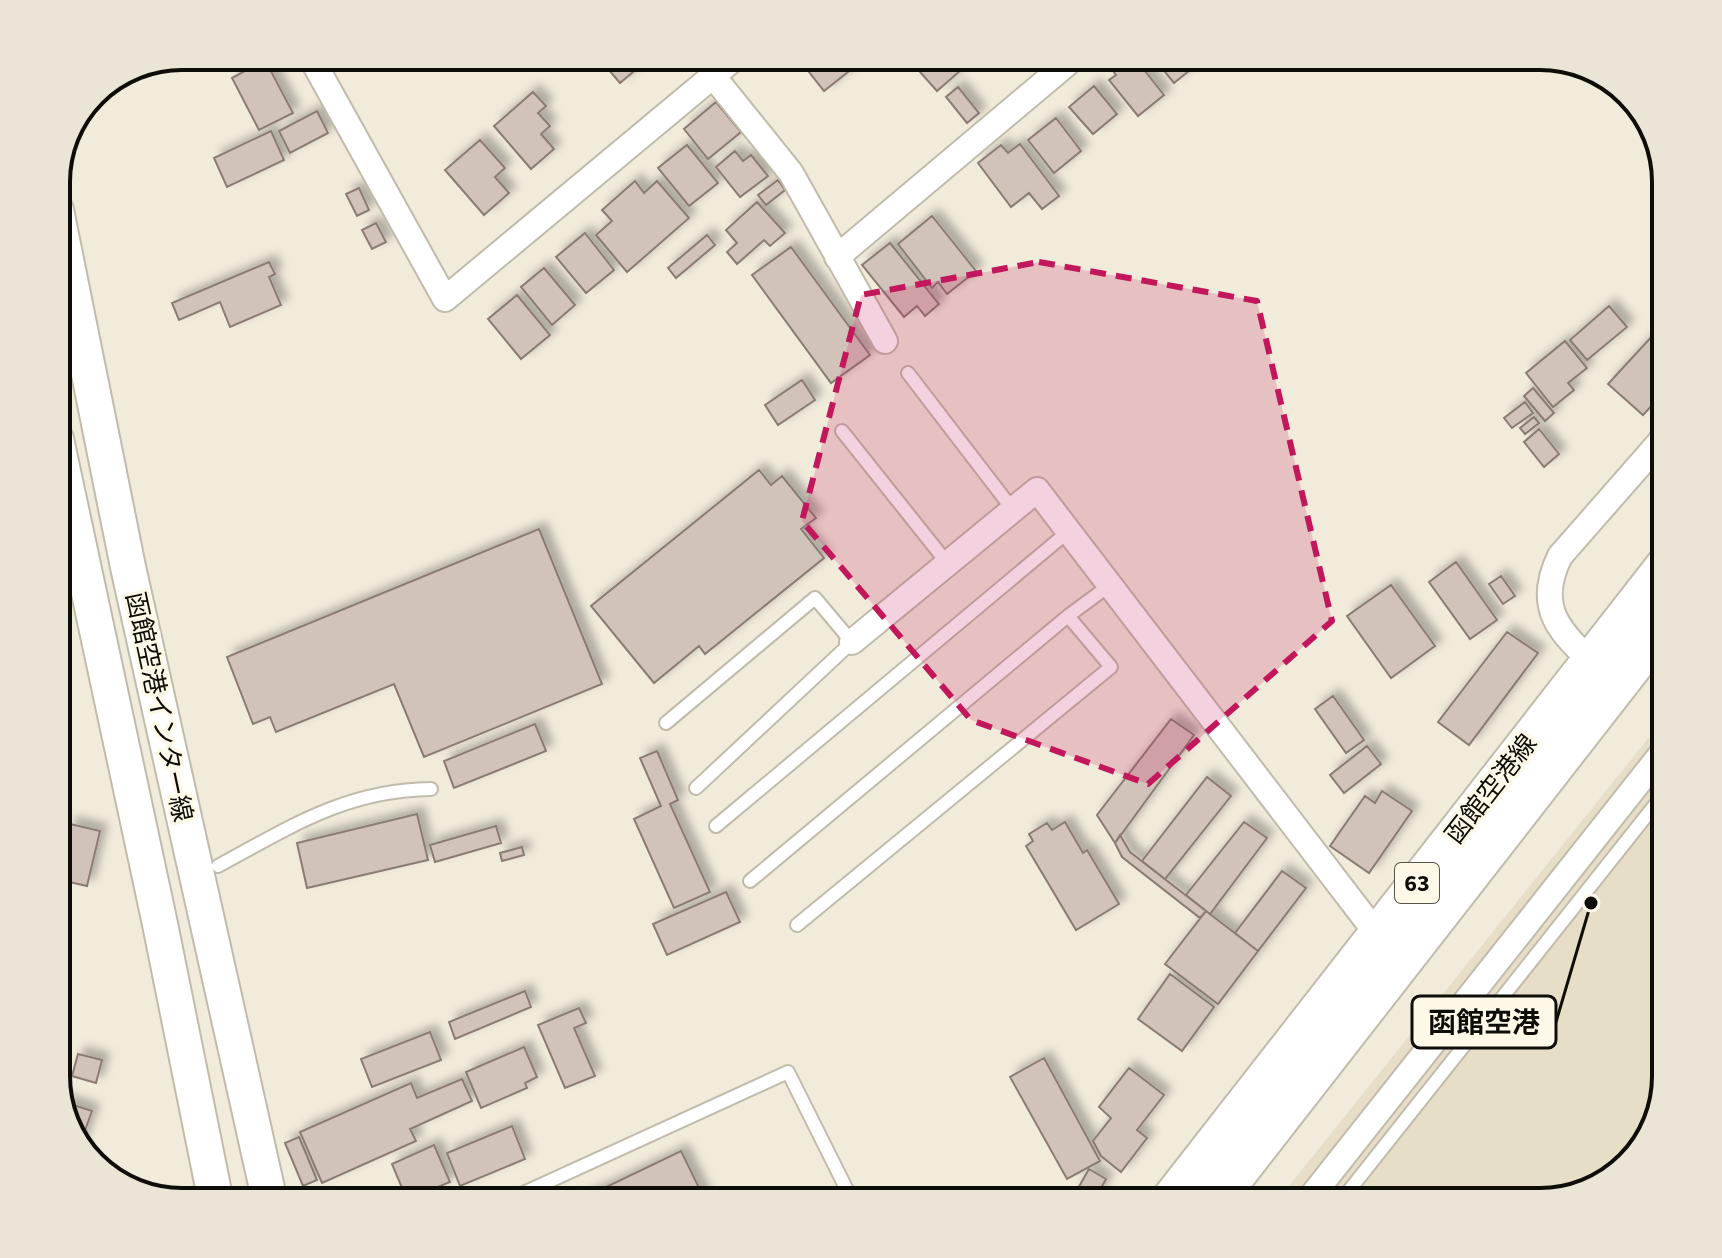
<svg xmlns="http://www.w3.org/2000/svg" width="1722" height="1258" viewBox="0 0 1722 1258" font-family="'Source Sans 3','Noto Sans JP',sans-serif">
<defs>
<filter id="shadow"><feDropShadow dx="7" dy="-7" stdDeviation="4" flood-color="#0004"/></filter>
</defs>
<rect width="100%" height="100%" fill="#f1ebdc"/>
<path fill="#e7dec8" d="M1666,716v361l-26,75 -44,37 -56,13h-264z"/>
<path fill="#d2c3ba" stroke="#8a7c74" stroke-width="2" filter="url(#shadow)" d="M597,56h64l-11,10 -4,-5 -26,22z
M801,56h43l9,12 -29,23 -26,-33z
M920,56h43l6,7 -32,28 -25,-28z
M1126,56h7l31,39 -26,21 -29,-36 7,-5 -5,-7z
M1152,56h53l1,1 -32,26z
M265,60l28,53 -34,17 -27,-52z
M1094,86l23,28 -24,20 -24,-27z
M958,87l21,26 -12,10 -21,-26z
M533,92l13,14 -8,7 12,13 -9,8 13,15 -23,20 -37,-43z
M716,102l25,30 -33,27 -24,-30z
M317,111l11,22 -38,20 -11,-22z
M1056,118l25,33 -27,22 -26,-33z
M271,131l13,29 -57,27 -13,-29z
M480,140l25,28 -10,9 14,16 -25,22 -39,-45z
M1020,144l39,52 -17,13 -13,-16 -18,14 -33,-44 23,-18 7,8z
M687,145l31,38 -29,23 -31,-38z
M735,151l8,10 8,-6 17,21 -28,21 -24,-30z
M778,180l7,10 -19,15 -8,-10z
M635,181l9,12 13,-12 32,37 -62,54 -31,-37 16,-14 -10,-11z
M359,188l10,22 -12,6 -11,-22z
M757,202l28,31 -15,13 -6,-6 -27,24 -10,-12 10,-9 -11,-13z
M932,216l44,55 -29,23 -9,-12 -6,6 -34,-44z
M376,223l10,19 -14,7 -10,-19z
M585,233l29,37 -28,23 -30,-36z
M707,235l8,10 -39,33 -8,-10z
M890,243l49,61 -14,12 -8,-10 -13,11 -42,-52z
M791,247l79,108 -39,28 -79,-108z
M269,262l6,12 -6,3 12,28 -51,22 -10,-25 -41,18 -7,-17z
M544,268l31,37 -23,20 -31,-38z
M517,295l33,40 -29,24 -33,-40z
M1609,306l18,21 -40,33 -17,-20z
M1666,321v69l-23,25 -35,-31z
M1565,341l22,27 -19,15 6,7 -21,17 -27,-34z
M802,380l13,20 -37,25 -13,-20z
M1533,388l21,25 -9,8 -21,-25z
M1525,402l8,11 -21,15 -8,-10z
M1534,417l5,6 -14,11 -5,-6z
M1539,429l20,25 -15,13 -20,-25z
M759,470l12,15 11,-9 34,42 -15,11 23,29 -119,96 -6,-8 -45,37 -63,-77z
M539,529l63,155 -178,73 -30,-73 -118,48 -6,-15 -17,7 -26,-67z
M1456,562l41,58 -27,19 -41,-57z
M1501,576l14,20 -12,8 -14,-20z
M1391,585l44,61 -44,32 -44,-62z
M1507,632l31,21 -69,92 -31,-23z
M1333,696l31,44 -18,13 -31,-44z
M1171,719l23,16 -79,108 -18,-28z
M535,724l11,27 -92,37 -10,-27z
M1367,746l14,18 -37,29 -14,-18z
M657,751l21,49 -8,4 40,88 -36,16 -40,-89 27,-13 -21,-48z
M1207,777l24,19 -66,83 -23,-18z
M1382,791l30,20 -43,62 -39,-27 35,-50 10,7z
M417,814l11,46 -121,28 -10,-45z
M1065,822l18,31 4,-3 32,54 -43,26 -50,-84 7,-5 -4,-7 18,-11 5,7z
M1244,822l23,16 -57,76 -24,-19z
M70,824l30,7 -13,55 -31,-7z
M496,826l5,17 -66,19 -5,-17z
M1120,835l10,17 76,59 -6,7 -78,-61 -7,-14z
M522,847l2,8 -22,6 -2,-8z
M1282,871l24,17 -48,63 -23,-18z
M726,892l14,30 -73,33 -14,-31z
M1206,911l52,40 -40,53 -53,-40z
M1170,974l44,33 -32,44 -44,-32z
M525,991l6,16 -76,32 -6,-17z
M579,1008l7,15 -12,5 21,48 -30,12 -27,-63z
M430,1032l11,28 -69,27 -11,-28z
M524,1047l13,30 -12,6 2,5 -46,20 -15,-36z
M78,1054l24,6 -6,23 -24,-7z
M1044,1058l56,103 -33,18 -57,-102z
M1129,1068l35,27 -27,35 10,8 -26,34 -20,-16 -8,-15 18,-23 -12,-11z
M462,1079l10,22 -62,28 6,12 -94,42 -22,-51 111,-49 6,15z
M61,1101l31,10 -13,36 -6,-8z
M512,1126l13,33 -65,27 -13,-33z
M299,1137l18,43 -14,6 -18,-43z
M434,1145l16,37 -43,18 -15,-36z
M681,1151l25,51h-131z
M1089,1169l17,10 -13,23 -17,-10z"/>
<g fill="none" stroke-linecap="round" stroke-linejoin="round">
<g stroke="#c1bbac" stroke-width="16">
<path id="service" d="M908,373l105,137
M842,431l106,133
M666,723l149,-125 37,44 -156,146
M716,826l353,-295
M218,866c72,-39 128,-76 213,-77
M750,881l318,-265
M797,925l314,-258 -43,-51 42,-31
M504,1202l284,-130 65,130
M1340,1202l326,-411"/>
</g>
<g stroke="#c1bbac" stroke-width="28">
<path id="minor" d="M310,56l135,243 292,-243
M713,76l78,97 94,168
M837,257l239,-201
M852,642l185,-152 340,444
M1601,670c-38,-35 -68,-59 -41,-114l106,-121
M1307,1202l359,-454"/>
</g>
<g stroke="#c1bbac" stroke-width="38">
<path id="secondary" d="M56,210l72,357 142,635
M56,439l104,485 56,278"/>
</g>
<g stroke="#c1bbac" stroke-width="42">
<path id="primary" d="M1169,1202l497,-637
M1215,1202l451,-579"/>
</g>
<use href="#service" stroke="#fff" stroke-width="12"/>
<use href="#minor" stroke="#fff" stroke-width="24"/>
<use href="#secondary" stroke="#fff" stroke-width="34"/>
<use href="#primary" stroke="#fff" stroke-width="38"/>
</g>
<path fill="#c2185b" fill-opacity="0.2" stroke="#c2185b" stroke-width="6" stroke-dasharray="16 10" stroke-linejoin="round" d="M1039,262l218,39 75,320 -184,163 -177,-64 -169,-199 59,-226z"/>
<g text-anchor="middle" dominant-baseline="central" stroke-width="7" stroke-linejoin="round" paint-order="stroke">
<rect fill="#fef8e9" stroke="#57544c" stroke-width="2" x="1395" y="863" width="44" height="40" rx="6"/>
<g font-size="24" font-weight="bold" fill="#0f0d08">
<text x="1417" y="883">63</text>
</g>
<g font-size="26" fill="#0f0d08" stroke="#fef8e9">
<text transform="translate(159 707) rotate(78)">函館空港インター線</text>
<text transform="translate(1491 789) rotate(-52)">函館空港線</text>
</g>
</g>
<path d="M0 0H1722V1258H0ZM182 70H1540A112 112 0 0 1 1652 182V1076A112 112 0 0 1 1540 1188H182A112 112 0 0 1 70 1076V182A112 112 0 0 1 182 70Z" fill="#ebe5d7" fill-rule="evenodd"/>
<path fill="none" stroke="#0f0d08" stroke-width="4" d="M182 70H1540A112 112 0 0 1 1652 182V1076A112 112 0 0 1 1540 1188H182A112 112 0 0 1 70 1076V182A112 112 0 0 1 182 70Z"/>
<path fill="none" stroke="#0f0d08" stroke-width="3" d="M1591 903L1556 1022"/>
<circle fill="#0f0d08" stroke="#fef8e9" stroke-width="3" cx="1591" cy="903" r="8"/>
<rect fill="#fef8e9" stroke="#0f0d08" stroke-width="3" x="1412" y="996" width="144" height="52" rx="8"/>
<g font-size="28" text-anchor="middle" font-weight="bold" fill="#0f0d08">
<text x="1484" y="1032">函館空港</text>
</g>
</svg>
